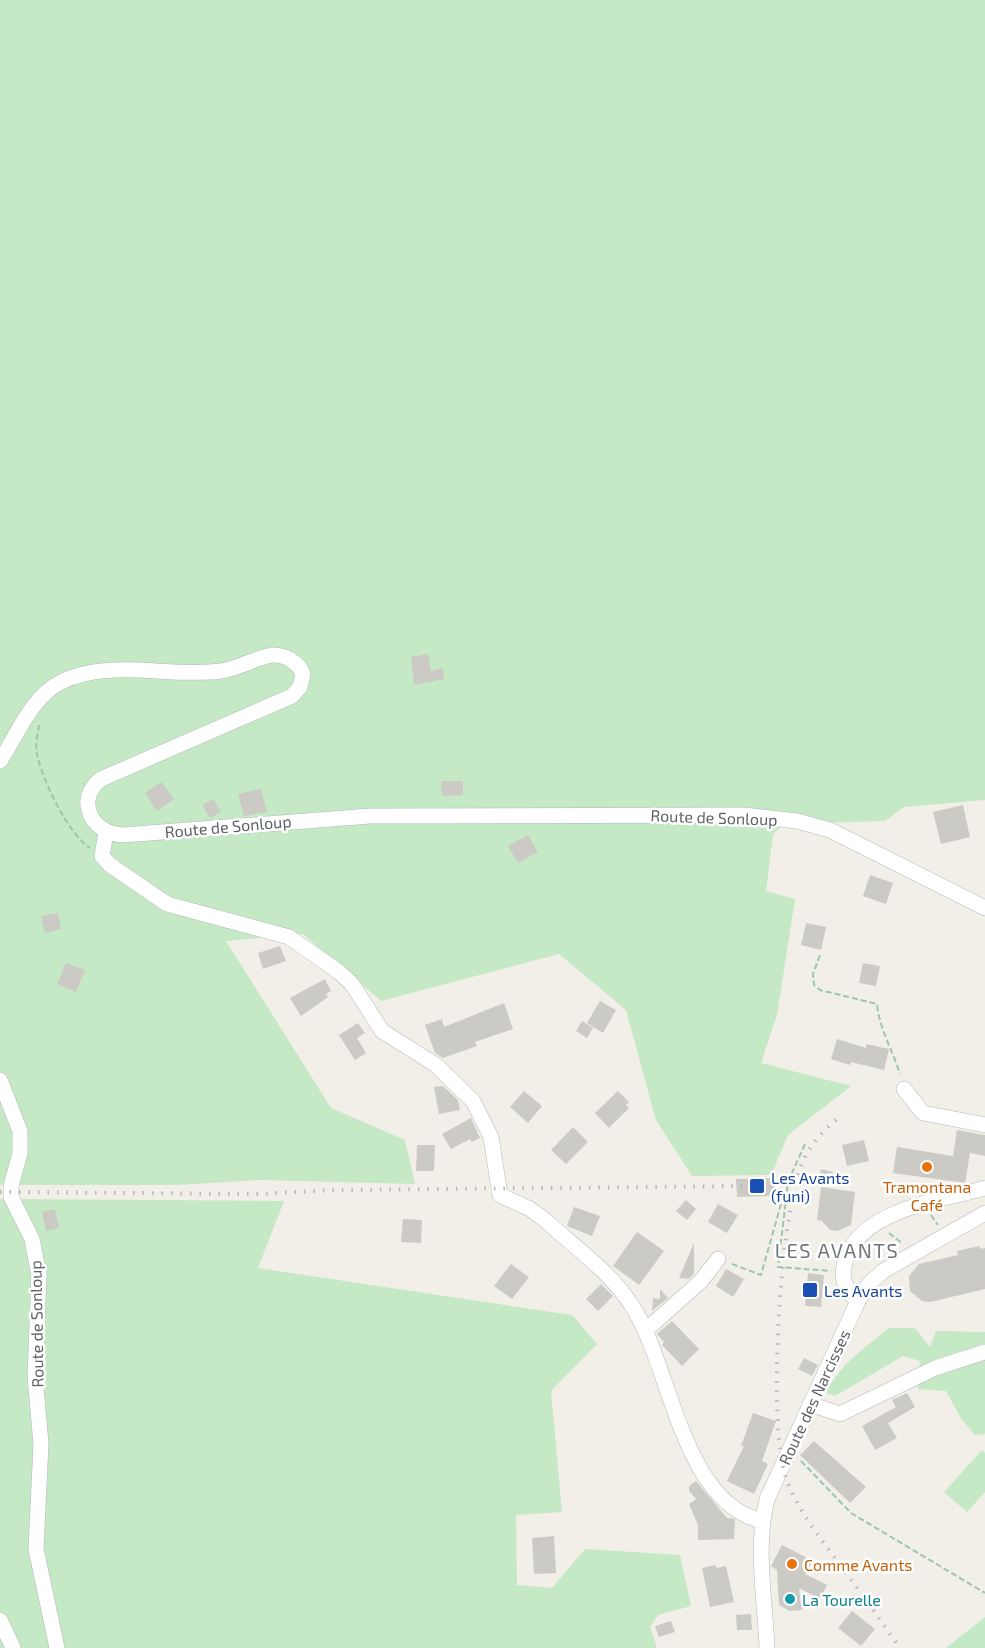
<svg xmlns="http://www.w3.org/2000/svg" width="985" height="1648" viewBox="0 0 985 1648" font-family="'Exo 2',sans-serif">
<rect width="100%" height="100%" fill="#f1efe8"/>
<path fill="#c5e8c5" d="M0,0h985v800l-81,7 -19,14 -100,3 -12,10 -7,57 29,8 -18,116 -16,48 90,23 -63,49 -17,40 -79,1 -36,-56 -30,-110 -67,-56 -178,47 -78,-67 -77,7 105,167 74,32 10,44 -156,-4 -82,5h-177z
M0,1199l284,2 -26,67 314,47 25,29 -46,47 11,121 -46,3 1,70 35,3 33,-39 95,6 11,51 -33,9 -8,12 7,21h-657z
M889,1328h26l15,19 6,-16 49,1v102l-10,1 -13,-15 -16,-29 -28,-2 2,-28 -17,-5 -68,40 -9,-3c13,-28 40,-46 63,-65z
M982,1450l3,3v39l-18,20 -23,-20z
M985,1617v31h-39z"/>
<path fill="#cccac5" d="M428,654l3,17 12,-3 1,11 -30,6 -3,-28z
M441,781h22v14l-21,1z
M161,782l13,17 -17,12 -12,-18z
M261,789l6,23 -23,4 -6,-22z
M213,799l8,13 -11,6 -8,-13z
M963,805l7,32 -29,7 -8,-32z
M528,835l10,17 -20,11 -10,-17z
M870,875l23,8 -7,21 -23,-8z
M58,913l3,16 -16,4 -4,-17z
M806,923l20,4 -5,23 -20,-5z
M280,946l6,15 -23,8 -5,-16z
M66,963l19,7 -9,22 -19,-8z
M863,963l17,3 -4,20 -17,-3z
M325,979l6,12 -5,3 2,3 -27,19 -11,-18z
M600,1001l16,9 -13,23 -16,-10z
M504,1003l9,26 -38,13 2,4 -34,12 -8,-5 -10,-28 17,-6 2,8z
M582,1021l11,7 -6,10 -11,-7z
M358,1023l7,10 -8,5 9,15 -11,7 -16,-25z
M837,1039l29,9v-4l23,5 -5,21 -33,-8 -1,3 -19,-6z
M443,1086l15,14 2,10 -21,4 -5,-27z
M524,1091l18,15 -14,17 -18,-16z
M618,1091l11,11 -3,3 3,3 -20,20 -14,-15z
M471,1118l9,20 -8,4 -2,-3 -19,10 -9,-15z
M573,1127l15,15 -22,22 -15,-14z
M957,1130l28,5v21l-15,-3 -5,30 -72,-10 4,-26 56,9z
M864,1140l5,21 -22,5 -5,-21z
M417,1145h18l-1,26h-18z
M821,1169l12,3 -2,11 -12,-4z
M774,1178v18l-37,1 -1,-18z
M821,1187l34,5 -4,33 -13,6 -8,-1 -8,-9 -5,-1z
M686,1200l10,9 -9,11 -11,-9z
M718,1204l20,11 -11,18 -19,-11z
M574,1207l26,9 -8,20 -25,-10z
M55,1209l4,19 -13,3 -4,-19z
M403,1219l19,1 -1,23 -20,-1z
M637,1232l27,19 -25,34 -26,-19z
M694,1243v31l-5,5 -10,-1z
M980,1246v3l5,-1v41l-55,13 -8,-1 -12,-10 -1,-15 10,-12 39,-9 -1,-4z
M511,1264l18,13 -17,22 -18,-13z
M726,1269l18,10 -11,18 -17,-11z
M808,1273l16,2 -3,32 -16,-1z
M601,1284l12,12 -15,15 -12,-12z
M660,1289l8,9 -16,13 1,-13 7,1z
M672,1321l27,28 -17,17 -20,-21 2,-3 -7,-8z
M804,1358l14,7 -6,11 -14,-7z
M907,1393l8,14 -27,16 9,15 -22,12 -13,-24 34,-19 -4,-7z
M753,1413l23,8 -14,40 6,3 -14,30 -27,-13 17,-35h-3z
M814,1441l52,46 -16,16 -50,-48z
M696,1481l31,37 8,1 -1,20 -36,1v-15l-9,-21 7,-5 -7,-8v-5z
M554,1536l2,37 -22,1 -2,-36z
M782,1545l31,16 -8,13 22,11 -7,14 -21,-11 3,22 -12,1 -11,-6 -2,-35 -6,-4z
M716,1565v3l10,-2 8,36 -24,5 -8,-39z
M852,1611l23,18 -14,17 -23,-18z
M751,1614l1,16h-15l-1,-15z
M671,1621l4,11 -16,5 -4,-11z"/>
<g fill="none" stroke-linecap="round" stroke-linejoin="round">
<g stroke="#b5b8bc" stroke-width="16">
<path id="minor" d="M0,761c18,-27 31,-64 61,-79 49,-24 109,-4 160,-11 17,-2 40,-16 53,-16 12,0 25,8 29,19l-3,13 -8,9 -191,83c-27,21 -9,55 22,56l247,-19 374,-1 53,6 33,9 155,78
M106,832l-4,24 8,9 57,39 122,33 50,35 13,12 30,47 54,34 37,36 18,36 9,58 30,14 15,11c29,27 66,52 87,86 39,59 49,196 130,215
M0,1080l20,51v22l-9,33v11l21,42 7,36 -4,101 6,68 -5,105 21,99
M904,1089l19,24 62,12
M858,1301c-11,-9 -17,-20 -14,-35 11,-56 95,-65 141,-78
M646,1330l55,-49 17,-22
M810,1404l30,10 95,-46 50,-16
M0,1620l13,28
M767,1648c-2,-49 -12,-101 0,-149l91,-198 11,-17 14,-13 102,-58"/>
</g>
<path stroke="#9cc7a9" stroke-width="2" stroke-dasharray="6 3" stroke-linecap="butt" d="M39,725c-1,9 -4,20 -2,29 5,25 31,80 53,94
M820,955l-7,19 1,11 6,5 57,14c2,24 16,47 23,70
M805,1144l-17,38 -10,85 53,4
M931,1215l7,10
M889,1233l14,11
M732,1264l29,11 20,-71h4
M801,1461l50,52 134,80"/>
<use href="#minor" stroke="#fff" stroke-width="15"/>
<path stroke="#b6b7b8" stroke-width="4" stroke-dasharray="1.5 8" stroke-linecap="butt" d="M836,1120c-15,13 -28,27 -35,46 -21,55 -34,258 -15,312 11,31 31,56 50,81 22,30 43,59 64,89
M0,1192l258,2 76,-4 423,-4"/>
</g>
<g fill="#e8710a" stroke="#fff" stroke-width="2">
<circle cx="927" cy="1167" r="6"/>
<circle cx="792" cy="1564" r="6"/>
</g>
<g fill="#1a4fb4" stroke="#fff" stroke-width="2">
<rect x="749" y="1178" width="16" height="16" rx="3"/>
<rect x="802" y="1282" width="16" height="16" rx="3"/>
</g>
<circle fill="#0f9aa8" stroke="#fff" stroke-width="2" cx="790" cy="1599" r="6"/>
<g text-anchor="middle" dominant-baseline="central" stroke-width="5" stroke-linejoin="round" paint-order="stroke">
<g font-size="16" fill="#5f6368" stroke="#fff">
<text transform="translate(714 817) rotate(2)">Route de Sonloup</text>
<text transform="translate(228 826) rotate(-5)">Route de Sonloup</text>
<text transform="translate(36 1324) rotate(-91)">Route de Sonloup</text>
<text transform="translate(814 1397) rotate(-65)">Route des Narcisses</text>
</g>
<g font-size="16" fill="#164399" stroke="#fff" text-anchor="start">
<text x="771" y="1177">Les Avants<tspan x="771" dy="18">(funi)</tspan></text>
<text x="824" y="1290">Les Avants</text>
</g>
<g font-size="16" fill="#c56008" stroke="#fff">
<text x="927" y="1186">Tramontana<tspan x="927" dy="18">Café</tspan></text>
<text x="804" y="1564" text-anchor="start">Comme Avants</text>
</g>
<g font-size="16" fill="#0d838f" stroke="#fff" text-anchor="start">
<text x="802" y="1599">La Tourelle</text>
</g>
<g font-size="20" letter-spacing="1.5" fill="#70757a" stroke="#fff">
<text x="837" y="1250">LES AVANTS</text>
</g>
</g>
</svg>
